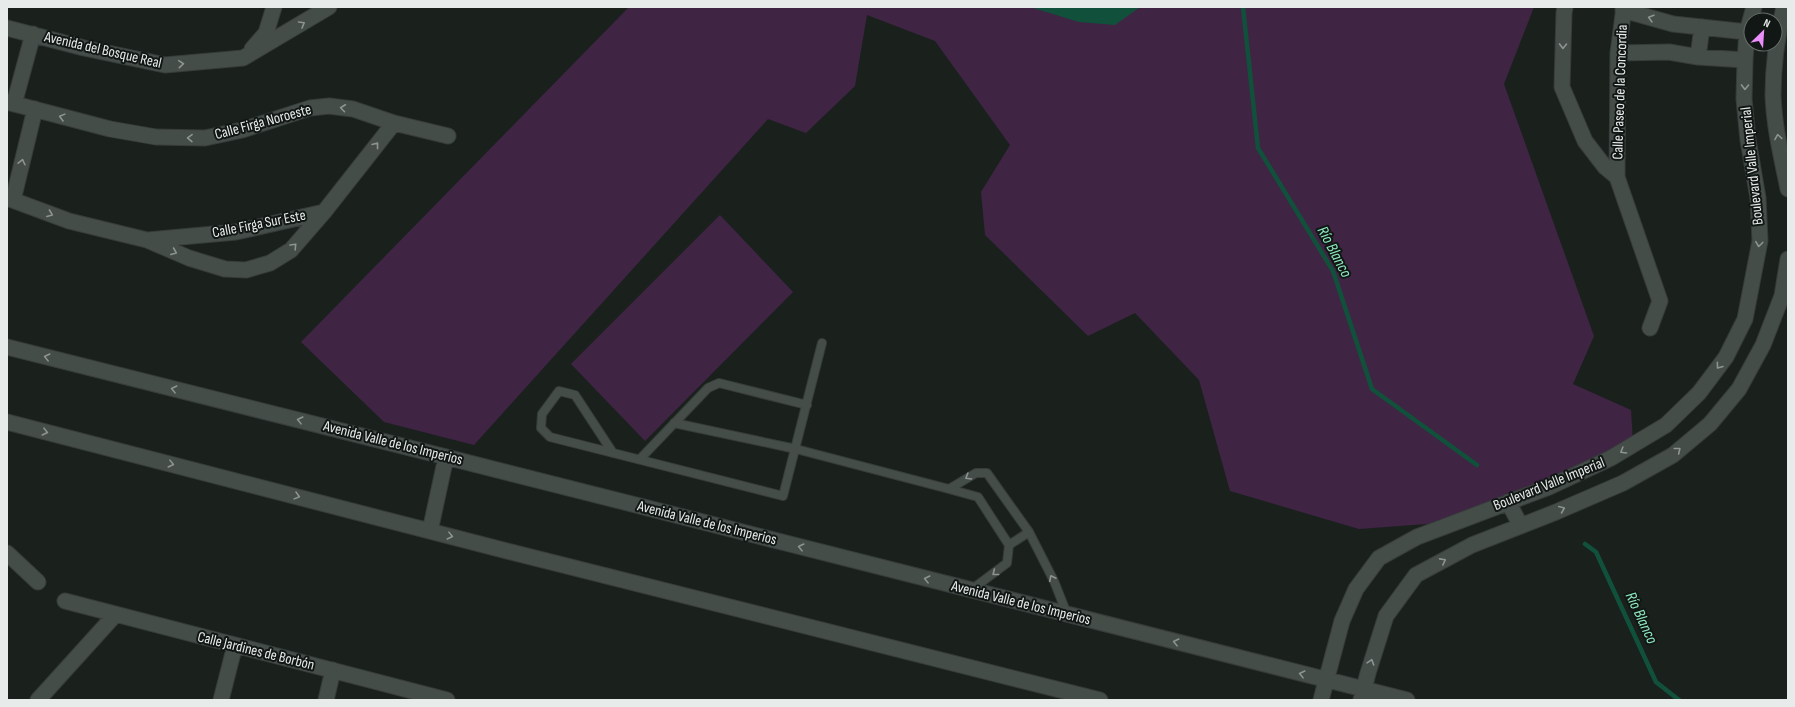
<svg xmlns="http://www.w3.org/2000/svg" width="1795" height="707" viewBox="0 0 1795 707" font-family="'Sofia Sans Condensed',sans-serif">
<rect width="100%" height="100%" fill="#1a211d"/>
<path fill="#3f2444" d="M629,7h905l-30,77 90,252 -21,48 58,26 2,33 -180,79 -94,7 -129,-38 -31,-111 -64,-67 -47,23 -103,-101 -4,-43 29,-47 -75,-104 -68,-26 -12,71 -49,47 -38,-14 -294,326 -90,-23 -83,-80z
M720,215l73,77 -148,149 -74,-77z"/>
<path fill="#11513b" d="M1030,7h110l-25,18 -36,-3z"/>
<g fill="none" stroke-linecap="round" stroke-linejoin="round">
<path stroke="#11513b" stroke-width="4.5" d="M1243,7l15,141 75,123 39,118 105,76
M1585,544l11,8 60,130 23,18"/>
<g stroke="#373c3a" stroke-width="10">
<path id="lane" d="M674,423l122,26 153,40
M613,453l-38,-58 -16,-4 -17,23 -1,14 9,9 233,59 39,-153
M640,459l68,-71 11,-5 88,22
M1009,545l20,-13
M971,590l36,-27 2,-18 -31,-48 -29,-8 27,-16h11l42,59 25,49 13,33"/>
</g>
<g stroke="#373c3a" stroke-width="17">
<path id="street" d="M1565,7l-1,6 -2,74 23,54 20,26 12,10
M1624,7l-6,46 -1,124 43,124 -10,27
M1784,7c-7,29 -11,58 -11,88 1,32 9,64 15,94
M1623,10l50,14 74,8
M7,28l77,20 81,17 78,-7 86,-51
M252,49l14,-16 8,-26
M1618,53l51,-1 29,5 47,3
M1698,57l4,-30
M7,102l103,27 46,8 49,1 37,-8 68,-22 19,-2 24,3 41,14 54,13
M14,104l19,-70
M7,198l62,23 78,19 42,18 36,11 21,1 24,-7 21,-13 33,-38 70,-89
M13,200l22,-91
M148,240l88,-8 88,-20
M7,347l439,110 961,243
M7,422l500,129 593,149
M1508,502l13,24
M430,531l16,-74
M7,553l31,29
M65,601l382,99
M38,700l77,-85
M221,700l14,-55
M326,700l7,-30
M1321,700l21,-79 14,-32 23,-31 38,-21 132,-50 62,-29 55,-33 33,-32 27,-36 19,-38 15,-78 -2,-43 -10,-58 -4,-41 1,-39 2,-28 7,-25
M1361,700l7,-27 18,-57 30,-41 56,-30 84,-33 67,-29 50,-28 37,-31 29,-35 24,-44 19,-49 6,-37"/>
</g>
<use href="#lane" stroke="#454d49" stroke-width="8"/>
<use href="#street" stroke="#454d49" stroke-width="15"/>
</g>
<defs><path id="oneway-chevron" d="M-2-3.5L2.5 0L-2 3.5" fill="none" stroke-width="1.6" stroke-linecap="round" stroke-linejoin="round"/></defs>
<g stroke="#8e9491">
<use href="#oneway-chevron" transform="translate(1651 18) rotate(-164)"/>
<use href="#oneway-chevron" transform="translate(302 24) rotate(-30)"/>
<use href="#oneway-chevron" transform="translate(1563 46) rotate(91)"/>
<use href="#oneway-chevron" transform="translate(181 64) rotate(-5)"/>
<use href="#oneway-chevron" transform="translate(1745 87) rotate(91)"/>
<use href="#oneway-chevron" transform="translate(343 108) rotate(-173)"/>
<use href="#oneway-chevron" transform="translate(62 117) rotate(-165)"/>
<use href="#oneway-chevron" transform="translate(1778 137) rotate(-99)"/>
<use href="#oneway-chevron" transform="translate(190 138) rotate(-179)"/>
<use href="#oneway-chevron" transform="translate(376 145) rotate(-52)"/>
<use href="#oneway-chevron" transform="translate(22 162) rotate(-77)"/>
<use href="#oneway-chevron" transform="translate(50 214) rotate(21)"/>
<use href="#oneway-chevron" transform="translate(1759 244) rotate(97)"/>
<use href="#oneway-chevron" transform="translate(294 246) rotate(-47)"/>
<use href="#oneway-chevron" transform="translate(174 252) rotate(23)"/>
<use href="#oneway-chevron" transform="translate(47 357) rotate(-166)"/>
<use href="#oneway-chevron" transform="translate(1719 366) rotate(127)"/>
<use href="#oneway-chevron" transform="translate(174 389) rotate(-166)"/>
<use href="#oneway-chevron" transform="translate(300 420) rotate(-166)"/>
<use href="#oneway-chevron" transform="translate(45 432) rotate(14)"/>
<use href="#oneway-chevron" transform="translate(1678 450) rotate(-39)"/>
<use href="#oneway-chevron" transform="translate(1623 451) rotate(149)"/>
<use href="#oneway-chevron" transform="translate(171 464) rotate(14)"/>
<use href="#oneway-chevron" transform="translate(968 477) rotate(149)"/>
<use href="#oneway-chevron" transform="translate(297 496) rotate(15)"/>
<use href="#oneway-chevron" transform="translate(1562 509) rotate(-23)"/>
<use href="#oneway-chevron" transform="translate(450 536) rotate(14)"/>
<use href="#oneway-chevron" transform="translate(801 547) rotate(-166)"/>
<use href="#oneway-chevron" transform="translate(1443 561) rotate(-28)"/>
<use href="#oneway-chevron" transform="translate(995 573) rotate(142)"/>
<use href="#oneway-chevron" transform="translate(1052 578) rotate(-116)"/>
<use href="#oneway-chevron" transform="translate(927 579) rotate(-166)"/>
<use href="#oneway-chevron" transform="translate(1176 642) rotate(-166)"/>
<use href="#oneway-chevron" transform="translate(1371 662) rotate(-72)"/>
<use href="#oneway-chevron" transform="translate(1302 674) rotate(-166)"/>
</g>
<g text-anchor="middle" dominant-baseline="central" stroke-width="4" stroke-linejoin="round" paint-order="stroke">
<g font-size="15" fill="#e7ebe9" stroke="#111714">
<text transform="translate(103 50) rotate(13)">Avenida del Bosque Real</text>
<text transform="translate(1620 92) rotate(-88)">Calle Paseo de la Concordia</text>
<text transform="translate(263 122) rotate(-15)">Calle Firga Noroeste</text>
<text transform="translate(1752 166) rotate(-96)">Boulevard Valle Imperial</text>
<text transform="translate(259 224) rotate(-11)">Calle Firga Sur Este</text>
<text transform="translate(393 443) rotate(14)">Avenida Valle de los Imperios</text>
<text transform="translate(1549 484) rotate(-22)">Boulevard Valle Imperial</text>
<text transform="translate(707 523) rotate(14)">Avenida Valle de los Imperios</text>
<text transform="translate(1021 603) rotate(14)">Avenida Valle de los Imperios</text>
<text transform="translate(256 651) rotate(14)">Calle Jardines de Borbón</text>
</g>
<g font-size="16" font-style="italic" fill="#8de8c0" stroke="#111714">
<text transform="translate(1334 252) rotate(62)">Río Blanco</text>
<text transform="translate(1641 618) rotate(65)">Río Blanco</text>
</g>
</g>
<rect width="1795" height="707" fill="none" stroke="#e7ebe9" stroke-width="16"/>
<g transform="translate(1763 32) rotate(25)"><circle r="19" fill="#111714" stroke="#676c69"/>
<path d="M0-3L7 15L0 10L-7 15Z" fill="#eb8dfb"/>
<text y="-6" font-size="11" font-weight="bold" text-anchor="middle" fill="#e7ebe9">N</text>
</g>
</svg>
